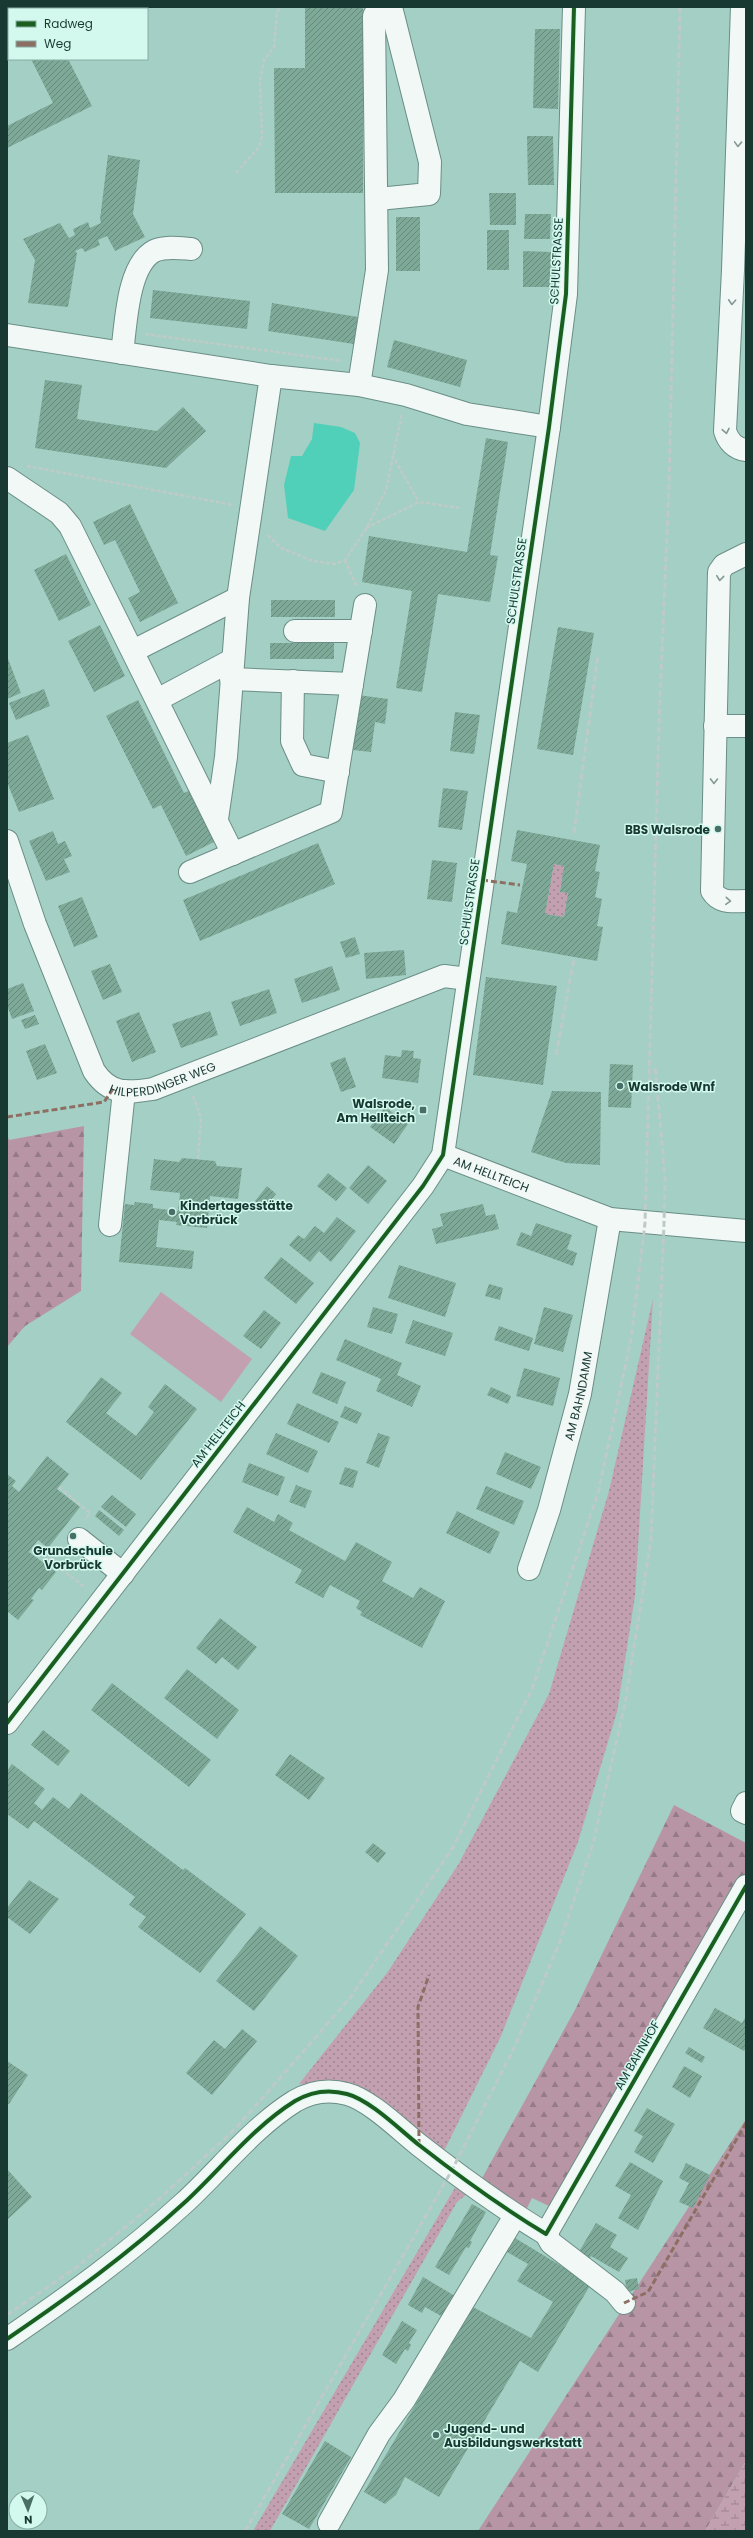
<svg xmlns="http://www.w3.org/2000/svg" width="753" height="2538" viewBox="0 0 753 2538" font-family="Poppins,sans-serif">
<defs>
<pattern id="grass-dots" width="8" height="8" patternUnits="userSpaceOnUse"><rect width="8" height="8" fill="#c3a0b0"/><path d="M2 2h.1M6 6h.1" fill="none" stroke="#9d8390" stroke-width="1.8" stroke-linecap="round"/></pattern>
<pattern id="forest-firs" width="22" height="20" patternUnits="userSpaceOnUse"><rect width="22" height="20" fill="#b895a5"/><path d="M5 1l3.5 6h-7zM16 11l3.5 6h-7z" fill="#957b87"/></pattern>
<pattern id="wetland-marsh" width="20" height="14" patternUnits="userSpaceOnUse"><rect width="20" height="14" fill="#c3a0b0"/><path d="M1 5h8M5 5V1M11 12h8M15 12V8" fill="none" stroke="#9d8390"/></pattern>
<pattern id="building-hatch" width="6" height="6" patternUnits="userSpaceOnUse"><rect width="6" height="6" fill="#7ea897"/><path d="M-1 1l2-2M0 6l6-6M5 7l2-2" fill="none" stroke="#668a7c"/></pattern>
</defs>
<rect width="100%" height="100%" fill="#a4cfc4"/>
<path fill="url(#grass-dots)" d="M554,864l10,2 -4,26 8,1 -4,24 -19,-3z
M653,1299l-18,297 -18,116 -39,130 -77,194 -57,115 -91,-63 -54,-4 88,-111 71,-108 91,-171 60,-203z
M456,2186l11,8 -10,8 -187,329h-17z"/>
<path fill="url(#forest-firs)" d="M84,1126l-3,165 -56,35 -18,21v-213l2,6z
M674,1805l72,38v32l-78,135 -119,196 -17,-8 -7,14 -45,-30 96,-174z
M746,2119v342l-41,70h-227z"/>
<path fill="url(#wetland-marsh)" d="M746,2461v70h-41z"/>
<path fill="#c3a0b0" d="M161,1292l91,67 -31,43 -91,-68z"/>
<path fill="#51d0b9" d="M314,423l27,4 14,6 5,10 -6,47 -29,41 -37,-13 -4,-33 7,-29h11l10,-17z"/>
<path fill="url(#building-hatch)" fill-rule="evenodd" d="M13,7h29l1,2h-34z
M305,7h58v186h-88l-1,-125h31z
M9,9v22l-2,1v-22z
M535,29h25l-2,80 -25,-1z
M31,59h37l24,47 -85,42v-22l46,-23z
M527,136h26l1,49h-26z
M108,155l32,5 -7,54 12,23 -30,14 -8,-15 -9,4 2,5 -15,7 -3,-4 -7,3 2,2 -9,54 -40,-4 7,-43 -12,-21 37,-16 9,15 6,-3 -2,-6 15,-7 2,6 11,-5 -1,-4z
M489,193h27v32h-26z
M525,214h26l-1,25h-26z
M396,217h24v54h-24z
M487,230h22v40h-22z
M523,251l28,1 -1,35h-27z
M153,290l97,11 -3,28 -97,-11z
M272,303l86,14 -4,27 -86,-13z
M394,340l73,20 -7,27 -73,-20z
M45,380l37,5 -5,34 80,12 26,-24 23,24 -40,37 -131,-20z
M486,438l22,4 -18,113 8,1 -8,46 -52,-8 -16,98 -26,-4 16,-97 -50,-9 7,-46 98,16z
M130,504l48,99 -38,19 -12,-24 12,-6 -25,-52 -11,5 -11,-23z
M66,554l25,51 -32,16 -25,-51z
M271,600h64v17h-64z
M100,625l25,51 -31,16 -26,-51z
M558,627l36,6 -21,122 -36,-6z
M270,643h64v16h-64z
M7,656l14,37 -14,6z
M44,689l6,17 -34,14 -7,-17z
M358,695l30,4 -3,25 -10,-2 -4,30 -18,-2z
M138,700l46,93 9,-4 25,51 -32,16 -25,-51 -8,4 -47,-93z
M455,712l25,3 -6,39 -24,-3z
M28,735l26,64 -35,13 -12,-30v-39z
M443,788l25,3 -6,39 -24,-3z
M517,830l83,15 -5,26 5,1 -5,25 7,2 -5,27 6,1 -6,34 -96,-17 6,-33 10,2 10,-49 -16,-3zM554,864l10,2 -4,26 8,1 -4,24 -19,-3z
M53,831l5,13 7,-3 7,15 -8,3 6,13 -24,9 -17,-40z
M318,843l17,41 -135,57 -17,-41z
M432,860l25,3 -5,39 -25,-3z
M82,897l16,40 -24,10 -16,-41z
M355,937l5,17 -14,4 -6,-16z
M404,950l2,25 -40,4 -2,-26z
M110,964l12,28 -19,8 -12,-29z
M332,966l8,24 -38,13 -8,-24z
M486,977l71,9 -14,99 -70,-10z
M23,983l11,28 -22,8 -5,-14v-16z
M269,989l8,24 -37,13 -9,-24z
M210,1011l8,24 -37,13 -9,-24z
M139,1012l17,40 -24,10 -16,-41z
M35,1015l4,9 -14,5 -4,-9z
M45,1044l12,29 -20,7 -11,-29z
M402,1050l12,1 -1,7 8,1 -3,24 -36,-5 3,-23 16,2z
M345,1057l11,30 -15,5 -11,-29z
M610,1064l23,1 -2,43 -23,-1z
M552,1091l49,1 -1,73 -34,-2 -35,-11z
M385,1107l23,17 -14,20 -24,-17z
M182,1158l33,3 2,5 25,2 -4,31 -28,-3 -3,32 -31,-3 1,-3 -18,-2 -3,27 38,4 -2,18 -73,-7 6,-58 9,1 1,-3 18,2v4l25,3 2,-18 -30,-3 4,-31 25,3z
M368,1165l19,16 -19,23 -19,-16z
M328,1173l19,15 -11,13 -19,-15z
M267,1186l9,8 -12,14 -9,-7z
M483,1204l3,12 9,-2 4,15 -63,15 -4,-15 11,-3 -3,-12z
M337,1217l19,14 -25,31 -12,-11 -9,11 -21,-17 9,-10 6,4 11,-13 9,7z
M536,1223l36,12 -5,14 10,4 -4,13 -57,-21 5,-13 10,4z
M281,1257l33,26 -18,21 -32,-26z
M399,1265l57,18 -11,34 -57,-19z
M489,1284l14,4 -3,12 -15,-4z
M373,1307l25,7 -6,20 -25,-7z
M544,1307l29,8 -10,37 -29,-8z
M264,1310l17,13 -20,26 -18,-13z
M413,1320l40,13 -8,23 -40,-13z
M499,1326l34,12 -4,13 -35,-11z
M345,1339l57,24 -5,12 24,11 -9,21 -36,-16 5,-12 -45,-19z
M524,1368l36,10 -7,28 -37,-10z
M321,1372l25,10 -9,22 -25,-11z
M101,1377l21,16 -16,20 30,23 18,-24 -6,-5 17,-23 32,25 -56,71 -75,-58z
M491,1387l20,9 -3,8 -21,-9z
M297,1403l42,19 -10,21 -42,-19z
M345,1406l17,7 -5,11 -17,-7z
M276,1433l42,18 -10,22 -42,-19z
M378,1433l12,4 -11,31 -13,-5z
M505,1452l36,15 -10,22 -35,-15z
M47,1456l22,18 -12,15 23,18 -32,41 -10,-8 -9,12 27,20 -14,18 -3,-2 -8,11 3,1 -16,20 -11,-9v-137l9,7 -4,5 7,6z
M249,1463l36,14 -7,19 -36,-14z
M345,1467l13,4 -5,17 -14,-4z
M296,1485l16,6 -7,17 -16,-6z
M486,1486l38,15 -10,24 -38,-16z
M112,1495l24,19 -10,13 -25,-20z
M247,1507l27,15 4,-8 15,9 -4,7 56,31 11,-19 36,20 -10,19 31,17 7,-11 25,14 -23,47 -62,-33 2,-3 -6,-4 4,-7 -30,-16 -7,13 -28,-15 7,-13 -69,-38z
M99,1510l25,20 -5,6 -24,-20z
M457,1511l43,21 -10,22 -44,-21z
M220,1618l37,29 -19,23 -16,-13 -6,7 -20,-16z
M187,1669l52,41 -22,29 -53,-41z
M112,1683l99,77 -22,27 -98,-77z
M43,1730l27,21 -12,15 -27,-21z
M290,1754l35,24 -16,22 -34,-25z
M12,1764l33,25 -11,14 8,7 11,-13 16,12 12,-16 102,77 2,-2 61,46 -46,59 -62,-46 8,-10 -17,-12 6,-8 -101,-76 -6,8 -21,-15v-43z
M373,1843l13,10 -8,10 -13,-11z
M29,1880l30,19 -29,35 -23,-17v-9z
M260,1926l38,30 -44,55 -38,-30z
M715,2008l27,15 4,-7v32l-2,3 -41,-23z
M242,2029l15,12 -45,54 -26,-22 28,-33 11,9z
M689,2047l16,10 -3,6 -17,-10z
M7,2061l21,14 -19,29 -2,-1z
M684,2066l18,10 -12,22 -18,-11z
M647,2108l28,16 -22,39 -19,-11 9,-16 -9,-5z
M630,2162l33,19 -25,49 -20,-12 13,-23 -16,-9z
M686,2163l24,12 -17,33 -14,-6 10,-19 -10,-5z
M7,2169l25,28 -25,23z
M472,2204l14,8 -16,29 2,1 -3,6 -3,-1 -17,28 -14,-8z
M596,2223l21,12 -7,12 18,11 -9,14 -28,-16 -3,6 -11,-7z
M515,2238l76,46 -53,88 -18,-11 -81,136 -34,-20 -9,18 -11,9 -21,-12 109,-185 58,31 22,-36 -36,-21 11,-17 -21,-12z
M423,2277l32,19 -12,21 -18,-10 -3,6 -14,-8z
M637,2278l2,11 -12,3 -2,-12z
M402,2321l15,9 -8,13 2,2 -3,6 -3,-2 -9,15 -14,-9z
M325,2441l26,16 -42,72 -27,-15z"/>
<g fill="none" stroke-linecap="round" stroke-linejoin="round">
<g stroke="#6a8e86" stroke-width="24">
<g id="minor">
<path d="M742,7l-9,263 -8,161c3,10 10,18 21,19"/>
<path d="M378,199l51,-5 1,-32 -39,-155"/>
<path d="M7,335l264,41 88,9 47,10 61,19 82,13"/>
<path d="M122,353c4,-28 5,-87 32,-102 11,-5 25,-3 37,-2"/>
<path d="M359,385l18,-115 -3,-254 5,-9"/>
<path d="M7,478l52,35 11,13 163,328"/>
<path d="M746,554l-22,11 -5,7 -7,319c8,13 21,10 34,10"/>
<path d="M295,631h66"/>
<path d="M133,651l105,-53"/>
<path d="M231,679l121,5"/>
<path d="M293,681l-1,60 11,24 35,7"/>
<path d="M157,700l75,-40"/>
<path d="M715,726h31"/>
<path d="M217,819l9,-62 12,-159 33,-222"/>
<path id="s1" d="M7,841l28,83 59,147c16,24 33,22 59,18l291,-113 24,3"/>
<path d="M190,872l141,-60 34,-207"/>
<path id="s2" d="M443,1155l167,64 136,12"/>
<path d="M110,1225l14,-134"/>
<path d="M79,1539l44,35"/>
<path id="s3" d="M529,1569l20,-59 31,-116 30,-175"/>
<path d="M7,1723l416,-537 20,-31 106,-728 17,-133 8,-287"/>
<path d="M746,1803l-4,8 4,2"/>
<path d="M546,2234l200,-348"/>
<path d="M7,2339c63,-43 120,-84 177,-136 36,-33 69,-76 111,-102 17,-10 34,-12 52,-7 23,6 53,36 72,51 41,32 82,62 127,89l5,9 64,49 9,11"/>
<path d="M329,2523l50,-89 25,-34 111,-184"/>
</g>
</g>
<path stroke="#becbc7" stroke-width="2.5" stroke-dasharray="4 2" stroke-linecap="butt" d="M236,173l23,-26 3,-10 -2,-56 4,-21 10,-13 3,-34 3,-6
M145,334l197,27
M392,455l27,47
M27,466l206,39
M366,528l53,-26 41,6
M268,535l13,13 32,13 22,3 10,-4 21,-31 20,-39 16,-76
M345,560l12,27
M193,1096l8,22 -3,42
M59,1487l31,26 -5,7
M33,1547l53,41
M52,1562l10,-13"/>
<use href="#minor" stroke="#f1f8f6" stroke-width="22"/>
<path stroke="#bdcac7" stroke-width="3" stroke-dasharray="6 3" stroke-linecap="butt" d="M574,833l24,-178
M556,1055l18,-96
M7,2315l71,-49 79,-65 79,-73 114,-130 102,-149 80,-160 66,-196 33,-154 14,-116 14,-499 10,-240 11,-477
M245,2531l207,-361 63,-124 44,-102 34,-100 32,-140 26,-164 13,-316 1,-46 -10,-112"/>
<path stroke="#8d6e63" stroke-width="3" stroke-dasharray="6 3" stroke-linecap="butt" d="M482,880l38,5
M7,1117l97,-15 9,-13
M419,2145l-1,-138 11,-32
M624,2303l24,-11 98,-169"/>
<g stroke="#d3f9ee" stroke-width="6">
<path id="cycleway" d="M7,1723l416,-537 20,-31 106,-728 17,-133 8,-287
M7,2339c63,-43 120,-84 177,-136 36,-33 69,-76 111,-102 17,-10 34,-12 52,-7 23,6 53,36 72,51 41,32 82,62 127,89l200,-348"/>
</g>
<use href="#cycleway" stroke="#1b5e20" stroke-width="4"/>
</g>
<defs><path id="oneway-chevron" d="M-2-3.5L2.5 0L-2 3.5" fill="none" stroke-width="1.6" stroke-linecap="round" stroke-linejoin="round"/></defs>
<g stroke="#849894">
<use href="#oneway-chevron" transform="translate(738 144) rotate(92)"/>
<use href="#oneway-chevron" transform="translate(732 302) rotate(93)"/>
<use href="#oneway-chevron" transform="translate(726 431) rotate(79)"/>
<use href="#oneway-chevron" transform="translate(720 578) rotate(96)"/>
<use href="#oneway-chevron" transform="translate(714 781) rotate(91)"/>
<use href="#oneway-chevron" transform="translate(728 901) rotate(4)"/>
</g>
<g fill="#496e65" stroke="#d3f9ee" stroke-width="1.5">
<circle cx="718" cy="829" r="4"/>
<circle cx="620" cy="1086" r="4"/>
<rect x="419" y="1106" width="8" height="8" rx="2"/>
<circle cx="172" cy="1212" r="4"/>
<circle cx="73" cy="1536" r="4"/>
<circle cx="436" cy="2435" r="4"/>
</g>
<g text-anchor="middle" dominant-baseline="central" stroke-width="3" stroke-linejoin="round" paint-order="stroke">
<g font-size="12" fill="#183932" stroke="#d3f9ee">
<text transform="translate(556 261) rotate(-87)">SCHULSTRASSE</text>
<text transform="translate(516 581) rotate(-82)">SCHULSTRASSE</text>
<text transform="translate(469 902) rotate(-82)">SCHULSTRASSE</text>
<text stroke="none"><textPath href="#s1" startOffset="324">HILPERDINGER WEG</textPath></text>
<text stroke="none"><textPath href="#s2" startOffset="52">AM HELLTEICH</textPath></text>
<text stroke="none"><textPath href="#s3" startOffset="180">AM BAHNDAMM</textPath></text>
<text transform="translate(218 1434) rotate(-52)">AM HELLTEICH</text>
<text transform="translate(637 2055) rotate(-60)">AM BAHNHOF</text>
</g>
<g font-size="12" font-weight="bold" fill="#183932" stroke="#d3f9ee" text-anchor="start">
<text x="710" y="829" text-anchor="end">BBS Walsrode</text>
<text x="628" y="1086">Walsrode Wnf</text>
<text x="415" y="1103" text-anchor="end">Walsrode,<tspan x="415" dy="14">Am Hellteich</tspan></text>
<text x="180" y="1205">Kindertagesstätte<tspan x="180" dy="14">Vorbrück</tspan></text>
<text x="73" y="1550" text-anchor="middle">Grundschule<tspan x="73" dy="14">Vorbrück</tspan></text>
<text x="444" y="2428">Jugend- und<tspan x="444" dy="14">Ausbildungswerkstatt</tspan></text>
</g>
</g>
<rect width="753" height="2538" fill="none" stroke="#183932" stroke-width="16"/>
<rect x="8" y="8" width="140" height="52" fill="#d3f9ee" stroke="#88aca3"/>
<rect x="16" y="21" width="20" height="6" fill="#1b5e20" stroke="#88aca3"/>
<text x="44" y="28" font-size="12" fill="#183932">Radweg</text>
<rect x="16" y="41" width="20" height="6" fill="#8d6e63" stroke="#88aca3"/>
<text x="44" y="48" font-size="12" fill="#183932">Weg</text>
<g transform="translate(28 2510) rotate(178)"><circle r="19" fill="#d3f9ee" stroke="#88aca3"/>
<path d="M0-3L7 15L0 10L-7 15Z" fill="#496e65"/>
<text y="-6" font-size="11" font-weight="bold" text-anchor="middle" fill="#183932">N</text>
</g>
</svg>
